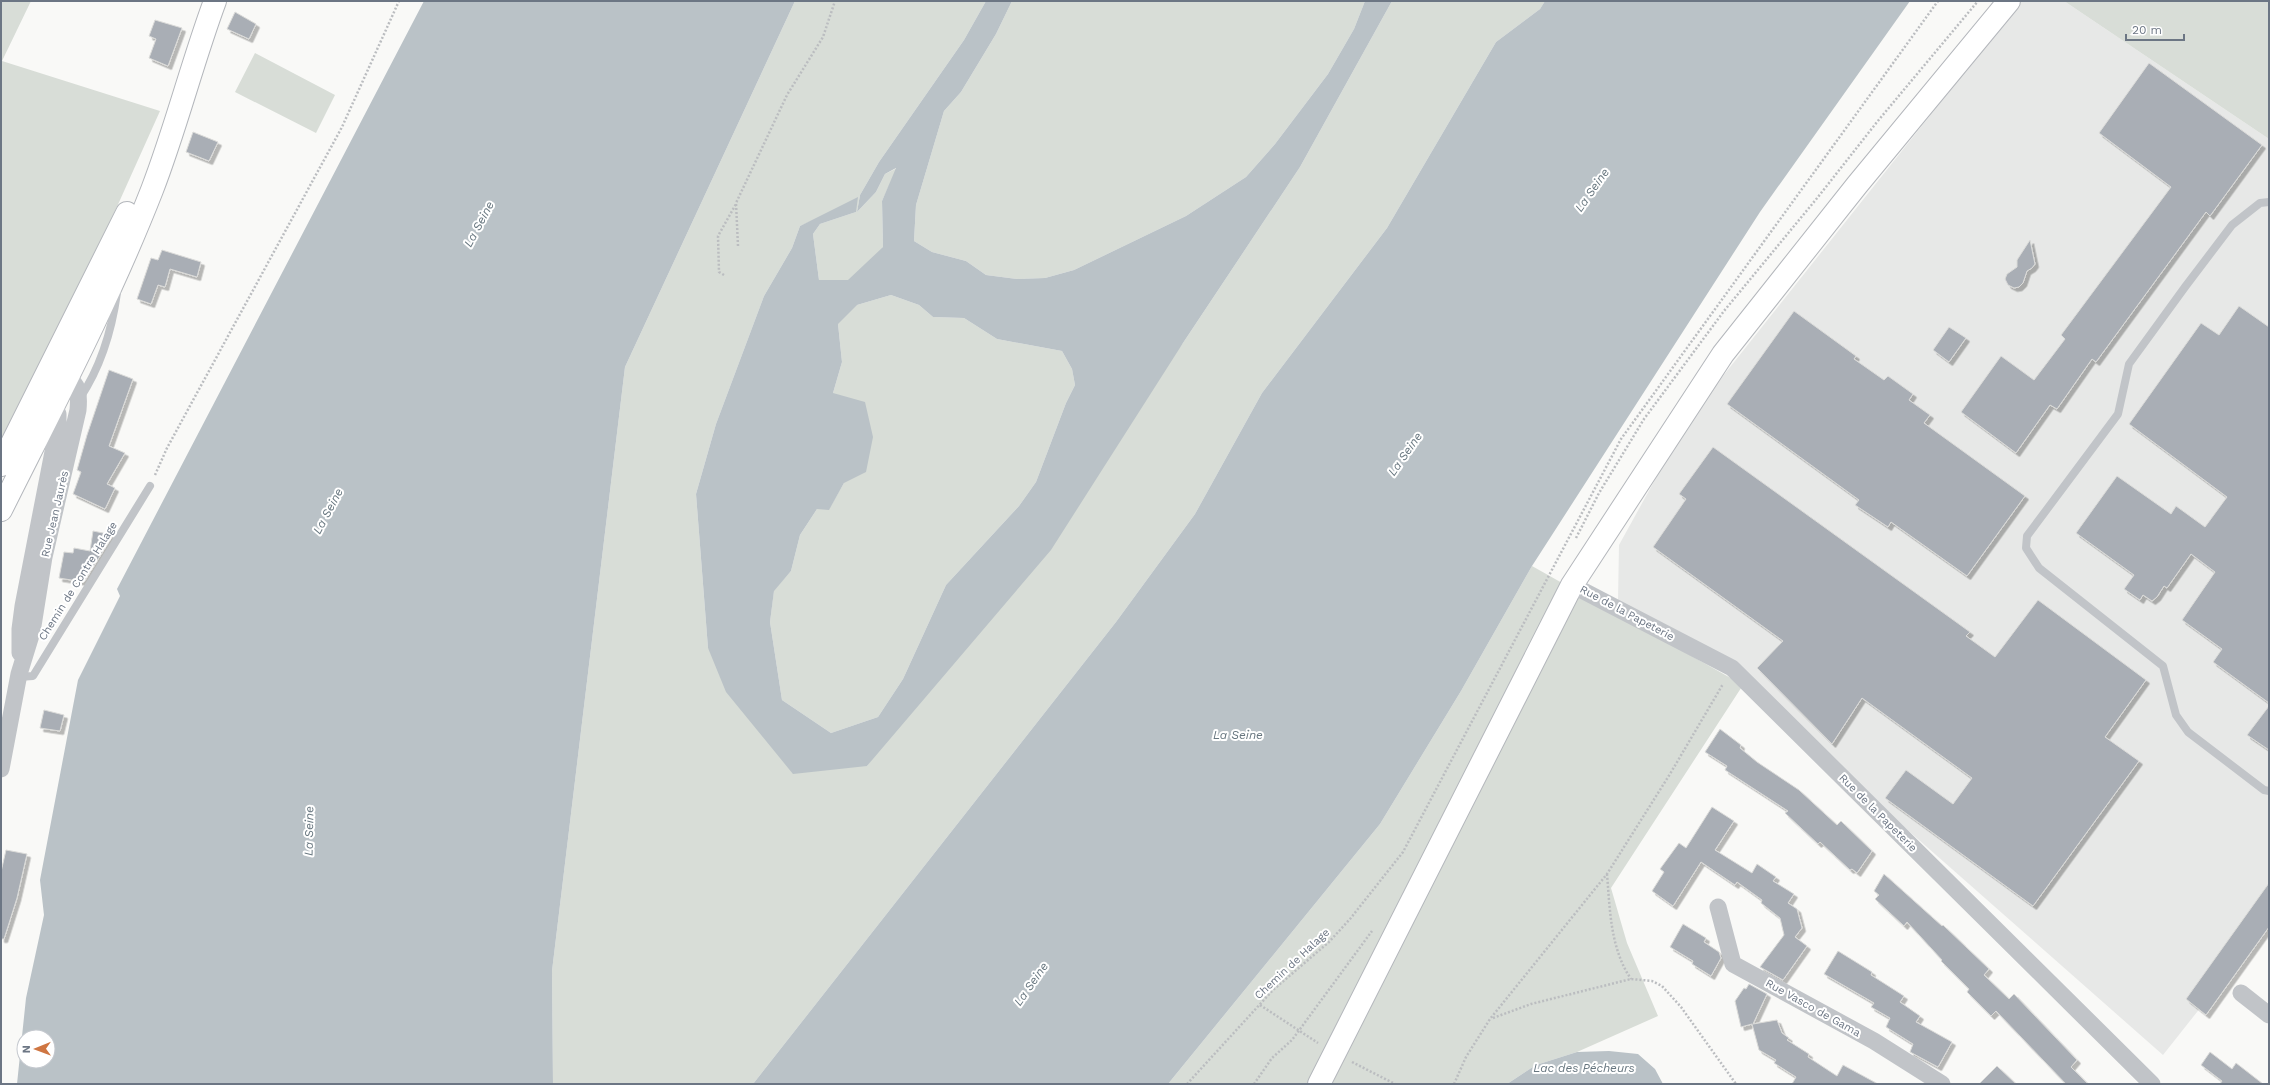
<svg xmlns="http://www.w3.org/2000/svg" width="2270" height="1085" viewBox="0 0 2270 1085" font-family="'Work Sans',sans-serif">
<defs>
<filter id="shadow"><feDropShadow dx="3.5" dy="3.5" stdDeviation="0" flood-color="#0004"/></filter>
</defs>
<rect width="100%" height="100%" fill="#f9f9f7"/>
<path fill="#e7e8e7" d="M2021,1h43l205,138v782l-106,134 -420,-370 -125,-85 1,-55 69,-125z"/>
<path fill="#d8ddd7" d="M1,1h30l-29,60 158,50 -159,354z
M795,1h191l-22,39 -85,122 -19,33 -3,17 19,-20 9,-18 12,-6 -15,33 1,46 -26,58 34,-10 28,10 14,12 31,1 33,21 65,12 10,18 3,16 -9,18 -30,79 -17,24 -73,79 -43,94 -25,38 -47,16 -49,-33 -12,-78 4,-32 17,-19 9,-36 17,-26h12l15,-26 -11,-90 9,-31 -4,-38 -19,-44 -6,-46 7,-10 36,-12 -31,3 -25,11 -8,22 -28,48 -48,128 -20,70 12,154 159,118 316,-423 117,-176 92,-166h153l-5,8 -44,33 -109,186 -125,165 -67,121 -79,108 -363,462h-200l-1,-113 73,-604z
M1012,1h353l-11,28 -26,45 -53,70 -29,33 -60,39 -112,54 -29,8 -28,1 -31,-4 -20,-14 -34,-9 -18,-11 2,-36 28,-94 17,-19 35,-58z
M2064,1h205v138z
M255,53l80,42 -19,38 -81,-41z
M1532,566l211,119 -132,203 16,55 31,73 -81,36 -41,13 -29,19h-339l212,-260 81,-133z"/>
<path fill="#bac2c7" fill-rule="evenodd" d="M424,1h371l-170,366 -73,604 1,113h-536l9,-86 18,-83 -4,-35 38,-200 42,-84 -3,-7zM24,1037h24v24h-24z
M986,1h26l-16,33 -35,58 -17,19 -28,94 -2,36 18,11 34,9 20,14 31,4 28,-1 29,-8 112,-54 60,-39 29,-33 53,-70 26,-45 11,-28h27l-92,166 -117,176 -132,207 -184,216 -74,8 -67,-82 -18,-44 -12,-154 20,-70 48,-128 28,-48 8,-22 58,-29 -2,15 -36,12 -7,10 6,46h29l35,-33 -1,-46 14,-33 -11,6 -9,18 -19,20 3,-17 19,-33 85,-122zM891,295l28,10 14,12 31,1 33,21 65,12 10,18 3,16 -9,18 -30,79 -17,24 -73,79 -43,94 -25,38 -47,16 -49,-33 -12,-78 4,-31 17,-20 9,-36 17,-26 12,1 15,-27 22,-11 7,-35 -8,-35 -32,-9 9,-31 -4,-38 19,-19z
M1545,1h365l-150,211 -228,354 -71,125 -81,133 -212,260h-415l363,-462 79,-108 67,-121 125,-165 109,-186 44,-33z
M1609,1051l29,3 17,15 8,15h-156l29,-19 41,-13z"/>
<path fill="#a9aeb5" stroke="#dbdbd9" filter="url(#shadow)" d="M235,12l21,12 -7,15 -22,-10z
M155,20l27,8 -14,38 -19,-8 7,-19 -7,-3z
M2149,63l113,82 -52,71 -4,-4 -110,150 -4,-3 -35,50 -7,-4 -34,48 -55,-41 40,-56 33,24 31,-41 -4,-4 110,-148 -72,-54z
M193,132l25,10 -9,19 -23,-9z
M2030,240l5,24 -3,4 -5,3 -4,12 -4,4 -5,1 -6,-3 -3,-6 2,-5 10,-7v-7z
M162,250l39,12 -4,15 -27,-8 -5,18 -7,-2 -7,19 -14,-5 14,-41 7,2z
M2239,306l30,21v376l-56,-41 9,-13 -40,-29 33,-48 -24,-18 -24,34 -3,-2 -7,11 -5,4 -9,-6 -3,5 -16,-11 10,-14 -58,-42 41,-57 54,38 5,-8 29,21 22,-30 -98,-73 72,-101 18,12z
M1794,311l62,45 -2,3 30,21 4,-4 25,18 -4,6 21,15 -6,8 101,73 -58,80 -76,-54 -3,5 -33,-22 4,-5 -132,-96z
M1949,327l17,11 -17,24 -16,-12z
M109,370l24,9 -24,67 16,7 -18,31 8,4 -10,21 -32,-15 8,-22 -4,-2 10,-35z
M1713,447l257,185 -4,4 29,21 43,-57 108,80 -41,57 34,24 -106,145 -148,-108 21,-28 47,34 19,-26 -110,-80 -30,46 -75,-76 26,-27 -130,-94 33,-48 -7,-5z
M93,531l20,4 -29,47 -25,-4 5,-26 9,1 1,-5 16,3z
M2269,706v44l-22,-15z
M44,710l20,5 -4,16 -20,-3z
M1720,729l21,16 -1,3 17,14 42,28 38,35 4,-4 31,30 -15,22 -5,-4 -2,1 -30,-28 -2,2 -33,-31 3,-2 -63,-41 2,-4 -22,-14z
M1712,807l22,14 -19,29 37,23 5,-9 19,13 -3,4 21,13 -6,9 9,6 5,19 -7,9 12,9 -24,34 -23,-13 24,-32 -4,-17 -19,-15 1,-3 -25,-18 -2,3 -34,-23 -28,44 -21,-15 12,-19 -4,-3 19,-26 7,5z
M6,850l21,4 -10,44 -13,41h-3v-67z
M1884,874l58,52 1,-1 46,44 -5,6 25,24 5,-5 63,66 -6,7 17,17h-22l-70,-73 -5,5 -24,-24 2,-3 -28,-28 1,-1 -35,-38 -3,4 -29,-27 4,-4 -5,-4z
M2269,883v44l-63,88 -20,-16z
M1683,924l23,14 -2,4 15,10 2,6 -10,18 -19,-12 1,-3 -23,-14z
M1838,951l34,21 -1,3 33,21 -4,6 20,14 -4,6 36,20 -14,25 -28,-15 3,-8 -27,-17 4,-9 -19,-11 3,-4 -50,-29z
M1749,984l18,10 -14,30 24,-4 5,13 7,5 -2,2 22,14 -1,3 29,19 6,-11 35,19h-86l4,-7 -22,-14 2,-3 -17,-10 -7,-26 -11,3 -6,-26 9,-13 2,1z
M2210,1052l22,17 4,-6 27,21h-43l2,-3 -21,-16z
M1997,1066l19,18h-37z"/>
<g fill="none" stroke-linecap="round" stroke-linejoin="round">
<g stroke="#b4b7bc" stroke-width="24">
<path id="secondary" d="M1,465l126,-252
M1,510c53,-106 108,-210 151,-320 24,-62 40,-127 63,-189
M1319,1084l253,-499 151,-231 134,-169 152,-184"/>
</g>
<path stroke="#bbbdc0" stroke-width="2.5" stroke-dasharray="2 2" stroke-linecap="butt" d="M738,246l-2,-43 51,-108 36,-58 12,-36
M724,275l-5,-3 -1,-36 18,-32
M155,475l12,-27 175,-321 57,-126
M1576,538l23,-45 45,-74 80,-108 94,-114 59,-75 101,-121
M1607,874c3,35 3,74 24,105
M1260,1005l58,38
M1493,1018l38,-14 100,-25 21,2 10,5 19,21 55,77
M1352,1062l43,22
M1187,1084l86,-94 56,-48 21,-23 53,-67 218,-413 317,-438
M1254,1084l18,-26 20,-18 80,-109
M1454,1084l12,-27 24,-38 117,-145 63,-100 53,-90"/>
<path stroke="#c1c4c8" stroke-width="8" d="M2269,202l-9,1 -28,22 -47,62 -56,77 -11,50 -91,122 -1,12 13,20 124,98 13,49 12,17 76,58 5,1
M80,398c20,-30 32,-69 37,-105
M19,677l14,-1 117,-190"/>
<path stroke="#c1c4c8" stroke-width="17" d="M1572,585l160,83 420,416
M20,653v-24l3,-23 35,-180v-12l-7,-15
M1,769l18,-95 13,-42 12,-75 34,-147c2,-22 -1,-29 -20,-38
M1718,907l15,57 141,77 68,43
M2241,993l28,22"/>
<use href="#secondary" stroke="#fff" stroke-width="22"/>
</g>
<g text-anchor="middle" dominant-baseline="central" stroke-width="4" stroke-linejoin="round" paint-order="stroke">
<g font-size="11" fill="#6c7684" stroke="#fff">
<text transform="translate(55 514) rotate(-77)">Rue Jean Jaurès</text>
<text transform="translate(78 581) rotate(-58)">Chemin de Contre Halage</text>
<text transform="translate(1627 613) rotate(28)">Rue de la Papeterie</text>
<text transform="translate(1878 813) rotate(45)">Rue de la Papeterie</text>
<text transform="translate(1292 964) rotate(-43)">Chemin de Halage</text>
<text transform="translate(1813 1008) rotate(29)">Rue Vasco de Gama</text>
</g>
<g font-size="12" font-style="italic" fill="#67767f" stroke="#fff">
<text transform="translate(1592 190) rotate(-55)">La Seine</text>
<text transform="translate(479 224) rotate(-62)">La Seine</text>
<text transform="translate(1405 454) rotate(-55)">La Seine</text>
<text transform="translate(328 511) rotate(-62)">La Seine</text>
<text x="1238" y="735">La Seine</text>
<text transform="translate(309 831) rotate(-89)">La Seine</text>
<text transform="translate(1031 984) rotate(-55)">La Seine</text>
<text x="1584" y="1068">Lac des Pécheurs</text>
</g>
</g>
<rect width="2270" height="1085" fill="none" stroke="#6c7684" stroke-width="4"/>
<g transform="translate(36 1049) rotate(269)"><circle r="19" fill="#ffffff" stroke="#c4c8ce"/>
<path d="M0-3L7 15L0 10L-7 15Z" fill="#cf7642"/>
<text y="-6" font-size="11" font-weight="bold" text-anchor="middle" fill="#6c7684">N</text>
</g>
<path d="M2126 34v6h58v-6" fill="none" stroke="#6c7684" stroke-width="2"/>
<text x="2132" y="34" font-size="12" fill="#6c7684" stroke="#ffffff" stroke-width="3" paint-order="stroke">20 m</text>
</svg>
